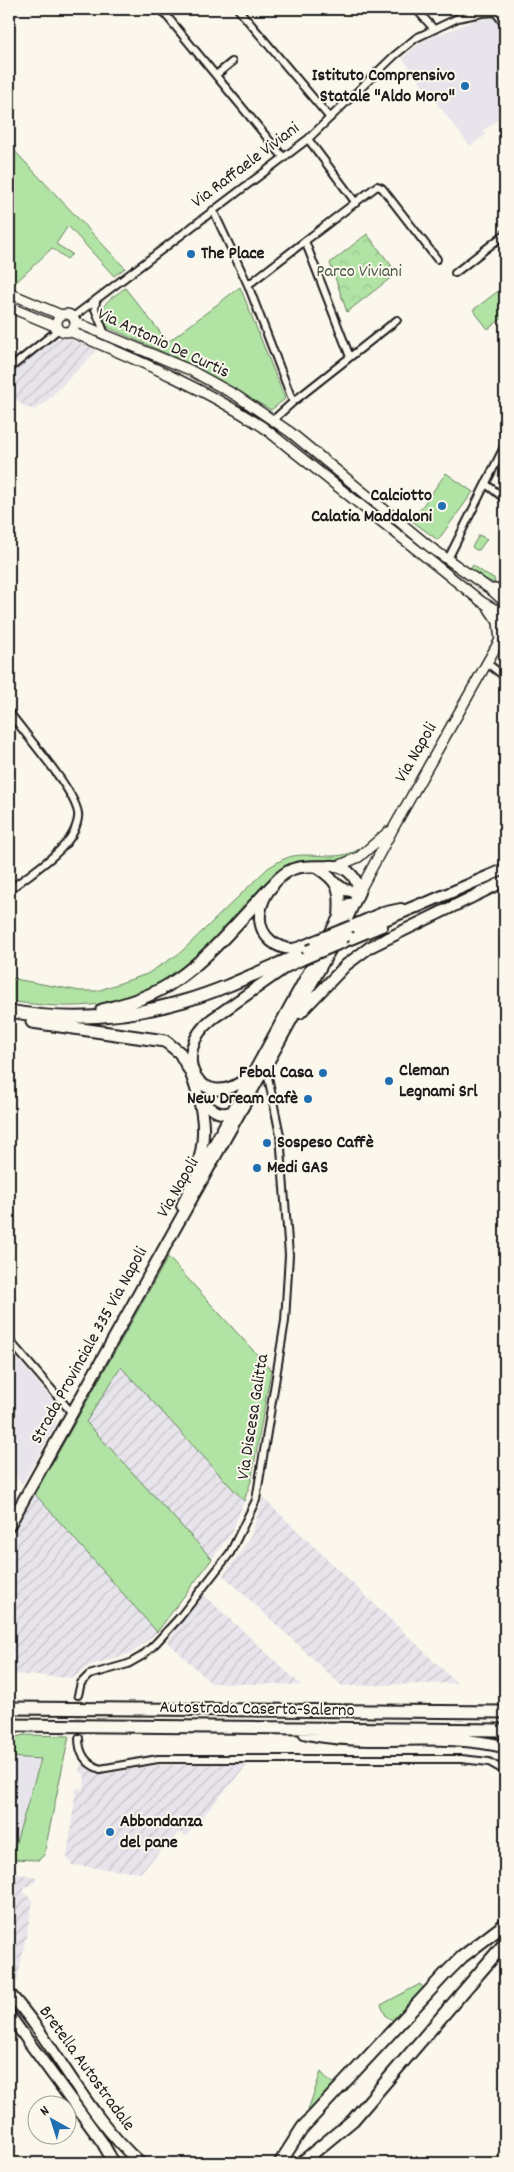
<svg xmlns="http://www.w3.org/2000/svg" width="514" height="2172" viewBox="0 0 514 2172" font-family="Dekko,sans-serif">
<defs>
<pattern id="industrial-furrows" width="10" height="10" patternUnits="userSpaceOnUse" patternTransform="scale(1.25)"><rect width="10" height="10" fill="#e7e4eb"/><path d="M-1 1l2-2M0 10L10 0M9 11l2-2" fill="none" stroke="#c6c3c9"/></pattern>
<pattern id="park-crowns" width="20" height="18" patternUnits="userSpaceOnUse" patternTransform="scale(1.25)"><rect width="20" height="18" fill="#b1e4a4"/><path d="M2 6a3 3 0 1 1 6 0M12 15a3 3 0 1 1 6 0" fill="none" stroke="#98c38d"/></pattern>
</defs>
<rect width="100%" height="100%" fill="#fbf7ec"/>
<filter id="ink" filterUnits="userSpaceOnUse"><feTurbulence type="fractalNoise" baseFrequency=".02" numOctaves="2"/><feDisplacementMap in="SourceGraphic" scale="10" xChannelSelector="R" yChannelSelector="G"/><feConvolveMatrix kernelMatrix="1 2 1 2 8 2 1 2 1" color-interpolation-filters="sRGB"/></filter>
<g filter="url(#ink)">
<path fill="#e7e4eb" d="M495,17l10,14v83l-22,17 3,4 -16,11 -68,-88 18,-15 13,-6 43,-17z
M9,1349l43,50 4,8v18l-34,59 -13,-16z
M9,1757l32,1 -30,101 -2,-1z"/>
<path fill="url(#industrial-furrows)" d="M58,338h8l31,12 -51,52 -11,8 -10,-3 -16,-13v-19l40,-35z
M121,1366l123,135 -12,31 -20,27 -127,-137z
M35,1494l122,138 -25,21 -42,12 -18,13 -63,-4v-134z
M263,1498l194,185 -115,3 -119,-111 18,-23 10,-17z
M204,1595l97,90 -90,-2 -44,-42z
M82,1763l7,7 16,4 51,-9 92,-1 -62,72 -7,-4 -39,41 -68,-8 -5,-8 9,-68 8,-1 1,-12 -6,-6z
M9,1872l27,5 -1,6 -11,4v5l9,9 -16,81 -8,-8z"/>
<path fill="#b1e4a4" stroke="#668060" d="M9,145l116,123 -11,8 -46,-50 -12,18 16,10 -5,5 -15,-11 -43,41z
M505,286v30l-17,13 -15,-19z
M240,287l45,112 -14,11 -81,-46 -83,-37c-9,-24 -1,-25 18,-39l43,54z
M446,473l27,19 -35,48 -26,-19z
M479,535l8,4 -8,11h-3l-4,-3z
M473,565l15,11 6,2 1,5 -14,-5 -11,-8z
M363,847l1,3c-8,4 -16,9 -24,11 -26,7 -34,-8 -62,12 -8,5 -14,15 -21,22 -14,15 -27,29 -41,44 -61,66 -122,75 -207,62v-23l71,13h17l50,-17 33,-21 88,-85c8,-5 16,-10 25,-12 26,-4 44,7 70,-9z
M168,1257l103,113 -20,111 -7,20 -123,-134 -35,55 126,137 -55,73 -122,-138z
M24,1735l45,1 -25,119 -5,5 -28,-1 30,-100 -32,-2v-18z
M420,1984l4,5 -29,33 -9,-6 -5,-11z
M321,2072l8,9 8,3 -25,28 -4,-2z"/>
<path fill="url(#park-crowns)" stroke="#668060" d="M367,234l30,39 -50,39 -17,-49z"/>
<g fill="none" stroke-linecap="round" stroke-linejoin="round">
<path stroke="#dad6cd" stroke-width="6" stroke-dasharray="6 3" stroke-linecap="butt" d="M78,1695l1,43"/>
<g stroke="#1c1c1c" stroke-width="10">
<path id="street" d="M161,9l123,149
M238,9l92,109
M416,9l17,19
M494,10l11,15
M459,17l11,-8
M216,75l16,-13
M308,139l48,64
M213,210l35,75 42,109 3,8 -20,18
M455,273l50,-39
M248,285l57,-44
M96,301l-1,8 10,25
M73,317l235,-178 86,-83 22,-18 42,-20 24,-5 14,-1 6,-3
M350,357l-45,-116 72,-55 5,2 55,71
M9,369l50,-40
M293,402l104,-82
M486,484l19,15
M448,559l57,-114
M487,663l18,14
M9,712c16,22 65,77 69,101 1,5 -2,14 -4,18 -9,21 -47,45 -65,59
M9,1340l63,73
M78,1695l3,-12 8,-8 39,-11 14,-8 13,-12 25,-27 50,-64 26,-53 29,-179 4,-66 -9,-120 -14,-68
M79,1738c0,15 7,26 21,31l58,-10h303l28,3 16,9"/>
</g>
<g stroke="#1c1c1c" stroke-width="12">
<path id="secondary" d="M9,293l52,22
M9,307l48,20
M57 323a9 9 0 1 1 18 0a9 9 0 1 1-18 0Z
M75,322l115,48 47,26 53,36 140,115 60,42 15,13
M69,331c68,29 131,55 194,96l219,175 23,13
M490,589h15
M489,609l9,13 2,19
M338,866l21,-9 29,-25
M359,892l35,-65 111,-196"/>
</g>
<g stroke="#1c1c1c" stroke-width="14">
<path id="primary" d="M316,867c24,15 25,23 23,50
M338,885l7,5 14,2
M417,907l88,-38
M352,926l30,-13 19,-4
M315,941c-7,3 -15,7 -22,8 -8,0 -16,-3 -22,-8 -25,-21 -3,-62 22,-72 11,-4 24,-2 35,-3 17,-2 29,10 31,26
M341,943l41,-17
M300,1013l46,-48 24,-18 135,-66
M191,1074c12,32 17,60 6,93
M248,1077c-47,39 -81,-22 -36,-58l74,-52 17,-8
M201,1101c10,7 19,17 32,10
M182,1206l6,-14 151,-275 10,-13
M9,1526l268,-480 69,-125 13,-29
M9,1993c48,53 77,122 131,170
M9,2015l93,127 12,21"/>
</g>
<g stroke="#1c1c1c" stroke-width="15">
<path id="highway" d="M347,935l75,-31
M102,1010c25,-6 52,-14 74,-30 36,-25 66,-63 96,-94
M9,1011c58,11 117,7 175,-10 42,-12 83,-33 124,-50
M32,1022l133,19 15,12 9,16
M9,1708l496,4
M9,1725l496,5
M305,1733c65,15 134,-3 200,14
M280,2163l23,-36 144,-155 15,-15 43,-33
M301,2163l52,-43 152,-177"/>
</g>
<use href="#street" stroke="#fbf7ec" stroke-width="6"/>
<use href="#secondary" stroke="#fbf7ec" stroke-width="9"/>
<use href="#primary" stroke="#fbf7ec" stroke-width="10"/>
<use href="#highway" stroke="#fbf7ec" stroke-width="11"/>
<g stroke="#1c1c1c" stroke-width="14" stroke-linecap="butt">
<path id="primary-bridge" d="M315,941l37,-15
M303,959l38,-16"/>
</g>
<g stroke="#1c1c1c" stroke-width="15" stroke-linecap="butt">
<path id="highway-bridge" d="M308,951l39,-16"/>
</g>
<use href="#primary-bridge" stroke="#fbf7ec" stroke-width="10"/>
<use href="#highway-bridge" stroke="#fbf7ec" stroke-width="11"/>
</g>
</g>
<g fill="#1f6fb2" stroke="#fbf7ec" stroke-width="2">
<circle cx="465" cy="86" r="5"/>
<circle cx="191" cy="254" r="5"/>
<circle cx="442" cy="506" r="5"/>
<circle cx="323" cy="1073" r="5"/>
<circle cx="389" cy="1081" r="5"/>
<circle cx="308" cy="1099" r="5"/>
<circle cx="267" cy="1143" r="5"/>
<circle cx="257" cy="1168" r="5"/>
<circle cx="110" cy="1832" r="5"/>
</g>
<g text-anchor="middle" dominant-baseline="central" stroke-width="4" stroke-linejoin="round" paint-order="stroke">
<g font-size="18" font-weight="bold" fill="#1c1c1c" stroke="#fbf7ec" text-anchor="start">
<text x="455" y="76" text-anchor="end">Istituto Comprensivo<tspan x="455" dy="21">Statale "Aldo Moro"</tspan></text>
<text x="201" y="254">The Place</text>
<text x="432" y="496" text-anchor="end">Calciotto<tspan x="432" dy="21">Calatia Maddaloni</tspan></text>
<text x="399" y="1071">Cleman<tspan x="399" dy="21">Legnami Srl</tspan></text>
<text x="313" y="1073" text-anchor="end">Febal Casa</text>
<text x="298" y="1099" text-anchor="end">New Dream cafè</text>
<text x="277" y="1143">Sospeso Caffè</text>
<text x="267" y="1168">Medi GAS</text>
<text x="120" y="1822">Abbondanza<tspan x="120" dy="21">del pane</tspan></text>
</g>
<g font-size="18" fill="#1c1c1c" stroke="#fbf7ec">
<text transform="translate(246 166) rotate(-37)">Via Raffaele Viviani</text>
<text transform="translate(163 344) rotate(25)">Via Antonio De Curtis</text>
<text transform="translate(417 753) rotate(-60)">Via Napoli</text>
<text transform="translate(179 1188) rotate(-60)">Via Napoli</text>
<text transform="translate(90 1346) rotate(-61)">Strada Provinciale 335 Via Napoli</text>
<text transform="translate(254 1417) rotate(-81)">Via Discesa Galitta</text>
<text transform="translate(257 1710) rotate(1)">Autostrada Caserta-Salerno</text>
<text transform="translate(86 2069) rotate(54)">Bretella Autostradale</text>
</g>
<g font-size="18" fill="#495845" stroke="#fbf7ec">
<text x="359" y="272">Parco Viviani</text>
</g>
</g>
<rect width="514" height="2172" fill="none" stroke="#fbf7ec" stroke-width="30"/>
<rect x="15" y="15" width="484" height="2142" fill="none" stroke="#1c1c1c" stroke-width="2" filter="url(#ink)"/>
<g transform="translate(52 2120) rotate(321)"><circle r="24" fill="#fbf7ec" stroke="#a29f99"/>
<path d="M0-4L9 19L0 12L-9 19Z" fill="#1f6fb2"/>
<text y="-8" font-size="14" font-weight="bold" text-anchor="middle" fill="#1c1c1c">N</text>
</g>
</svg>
